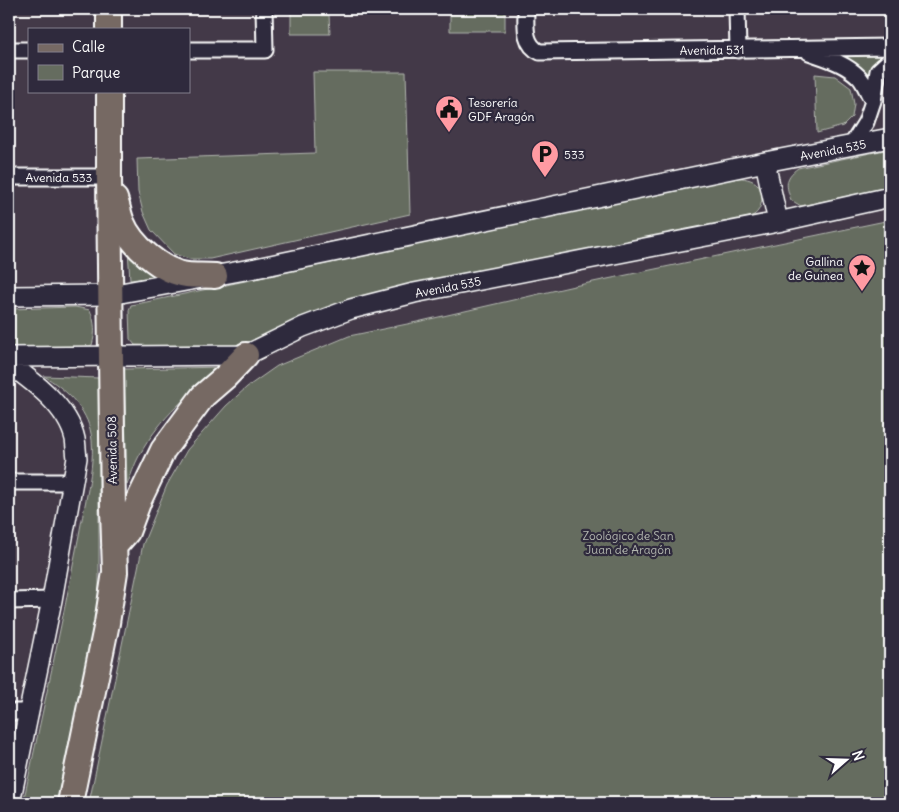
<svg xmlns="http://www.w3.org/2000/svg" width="899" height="812" viewBox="0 0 899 812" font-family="Delius,sans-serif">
<rect width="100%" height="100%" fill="#433948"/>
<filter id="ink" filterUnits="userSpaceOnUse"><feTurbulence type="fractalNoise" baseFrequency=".02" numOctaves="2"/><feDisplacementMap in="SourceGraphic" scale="10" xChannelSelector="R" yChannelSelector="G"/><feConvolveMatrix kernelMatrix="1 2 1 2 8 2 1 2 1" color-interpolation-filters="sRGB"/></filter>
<g filter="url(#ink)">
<path fill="#656c5f" stroke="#b2b6af" d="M291,9h30l1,6h7l1,19h-39z
M457,9h48v22h-55v-18h7z
M888,52c-10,9 -14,17 -19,30 -5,-14 -15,-20 -27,-27z
M313,72h93l4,142 -200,45h-21l-15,-5 -23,-24 -8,-18 -5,-20 -1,-33 178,-6z
M815,74l20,2 16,12 3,16 -2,13 -9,9 -26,7z
M890,149v38l-89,19 -10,-6c-5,-14 -7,-22 7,-32z
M735,177c8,1 18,2 23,8 6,8 5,24 -4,30 -5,3 -14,4 -20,6l-359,74 -114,47 -33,7 -93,-4 -5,-6 -1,-29 2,-5 6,-1z
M890,220v583h-801l54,-259 24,-59 20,-35 39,-44 21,-19 30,-21 72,-30 68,-14 157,-36z
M128,250l35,26 -33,4z
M75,307l15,3c5,12 6,23 2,35l-7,2 -76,1v-39z
M226,367c-37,26 -65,49 -87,89 -5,9 -8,20 -12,29l-3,-116z
M44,376l55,2v219l-4,31 -36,175h-36c19,-89 39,-178 56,-268 5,-30 19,-77 11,-106 -6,-23 -26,-41 -46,-53z"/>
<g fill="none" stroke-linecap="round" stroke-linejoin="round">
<g stroke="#fff" stroke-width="19">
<path id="minor" d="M526,9c0,15 -3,36 14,43l350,-5
M737,9l1,41
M9,50h20
M189,50h76l-1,-41
M809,52c17,6 36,11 50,25 6,6 9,17 14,24l-7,21 -15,24
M873,101l5,-30 12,-11
M9,177h100
M9,482h64
M9,601l43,-1
M9,712h19"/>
</g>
<g stroke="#fff" stroke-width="22">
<path id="tertiary" d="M765,162l13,60
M9,296l101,-1 146,-27 509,-106 125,-24
M9,357l237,-2 57,-28 48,-18 63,-16 364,-71 112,-25
M9,364c25,18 59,43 66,75 1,6 1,13 2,19l-25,142 -42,203"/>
</g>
<g stroke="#fff" stroke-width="28">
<path id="primary" d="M109,9v20
M115,199c3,8 4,16 7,23 9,23 40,50 65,53 9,1 19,0 28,1
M114,547l13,-15 12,-32 24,-50 40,-54 22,-19 21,-22
M70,803l37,-180 8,-51 -2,-63 -2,-152 -2,-180v-86"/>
</g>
<use href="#minor" stroke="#2f2a3d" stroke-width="15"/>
<use href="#tertiary" stroke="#2f2a3d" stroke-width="19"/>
<use href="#primary" stroke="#766964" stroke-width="24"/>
</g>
</g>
<defs>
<g id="civic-pin" transform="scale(1.4375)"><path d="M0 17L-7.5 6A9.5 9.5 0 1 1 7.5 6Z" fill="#ff9aa2" stroke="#2f2a3d"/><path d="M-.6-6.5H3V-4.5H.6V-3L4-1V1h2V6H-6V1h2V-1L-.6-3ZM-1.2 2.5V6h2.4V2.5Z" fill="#111"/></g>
<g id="parking-pin" transform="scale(1.4375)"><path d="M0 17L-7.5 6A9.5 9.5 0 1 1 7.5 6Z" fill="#ff9aa2" stroke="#2f2a3d"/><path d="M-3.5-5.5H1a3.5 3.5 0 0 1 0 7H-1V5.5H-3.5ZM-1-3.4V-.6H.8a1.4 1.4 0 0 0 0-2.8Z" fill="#111"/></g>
<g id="sight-pin" transform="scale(1.4375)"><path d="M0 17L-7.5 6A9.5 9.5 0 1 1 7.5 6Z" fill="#ff9aa2" stroke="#2f2a3d"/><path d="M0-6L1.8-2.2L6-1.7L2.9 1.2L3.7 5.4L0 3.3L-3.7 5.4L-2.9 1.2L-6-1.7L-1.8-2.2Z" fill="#111"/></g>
</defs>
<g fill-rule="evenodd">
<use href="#civic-pin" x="449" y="109"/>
<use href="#parking-pin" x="545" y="154"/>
<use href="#sight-pin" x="862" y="268"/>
</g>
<g text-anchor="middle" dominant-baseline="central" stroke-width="4.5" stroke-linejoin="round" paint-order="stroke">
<g font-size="12" fill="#fff" stroke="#2f2a3d">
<text transform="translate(712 50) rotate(-1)">Avenida 531</text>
<text transform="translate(833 150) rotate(-11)">Avenida 535</text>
<text x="59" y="177">Avenida 533</text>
<text transform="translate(448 287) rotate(-11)">Avenida 535</text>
<text transform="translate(112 450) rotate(-91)">Avenida 508</text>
</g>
<g font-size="12" fill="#fff" stroke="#2f2a3d" text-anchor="start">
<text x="468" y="102">Tesorería<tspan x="468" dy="14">GDF Aragón</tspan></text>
<text x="564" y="154">533</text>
<text x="843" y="261" text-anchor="end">Gallina<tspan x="843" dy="14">de Guinea</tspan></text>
</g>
<g font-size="12" fill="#b2b6af" stroke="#2f2a3d">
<text x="628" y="535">Zoológico de San<tspan x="628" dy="14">Juan de Aragón</tspan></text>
</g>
</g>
<rect width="899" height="812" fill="none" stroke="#2f2a3d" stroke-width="30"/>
<rect x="15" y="15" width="869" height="782" fill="none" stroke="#fff" stroke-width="2" filter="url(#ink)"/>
<rect x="28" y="28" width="162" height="65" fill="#2f2a3d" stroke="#827f8b"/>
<rect x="38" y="44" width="25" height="8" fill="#766964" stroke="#827f8b"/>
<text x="72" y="52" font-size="15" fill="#ffffff">Calle</text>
<rect x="38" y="65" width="25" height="15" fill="#656c5f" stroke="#827f8b"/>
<text x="72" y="78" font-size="15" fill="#ffffff">Parque</text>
<g transform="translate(846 760) rotate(70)" stroke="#2f2a3d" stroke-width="4" paint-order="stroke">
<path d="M0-4L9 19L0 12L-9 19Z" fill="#ffffff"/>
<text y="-8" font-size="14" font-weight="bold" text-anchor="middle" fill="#ffffff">N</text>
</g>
</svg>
